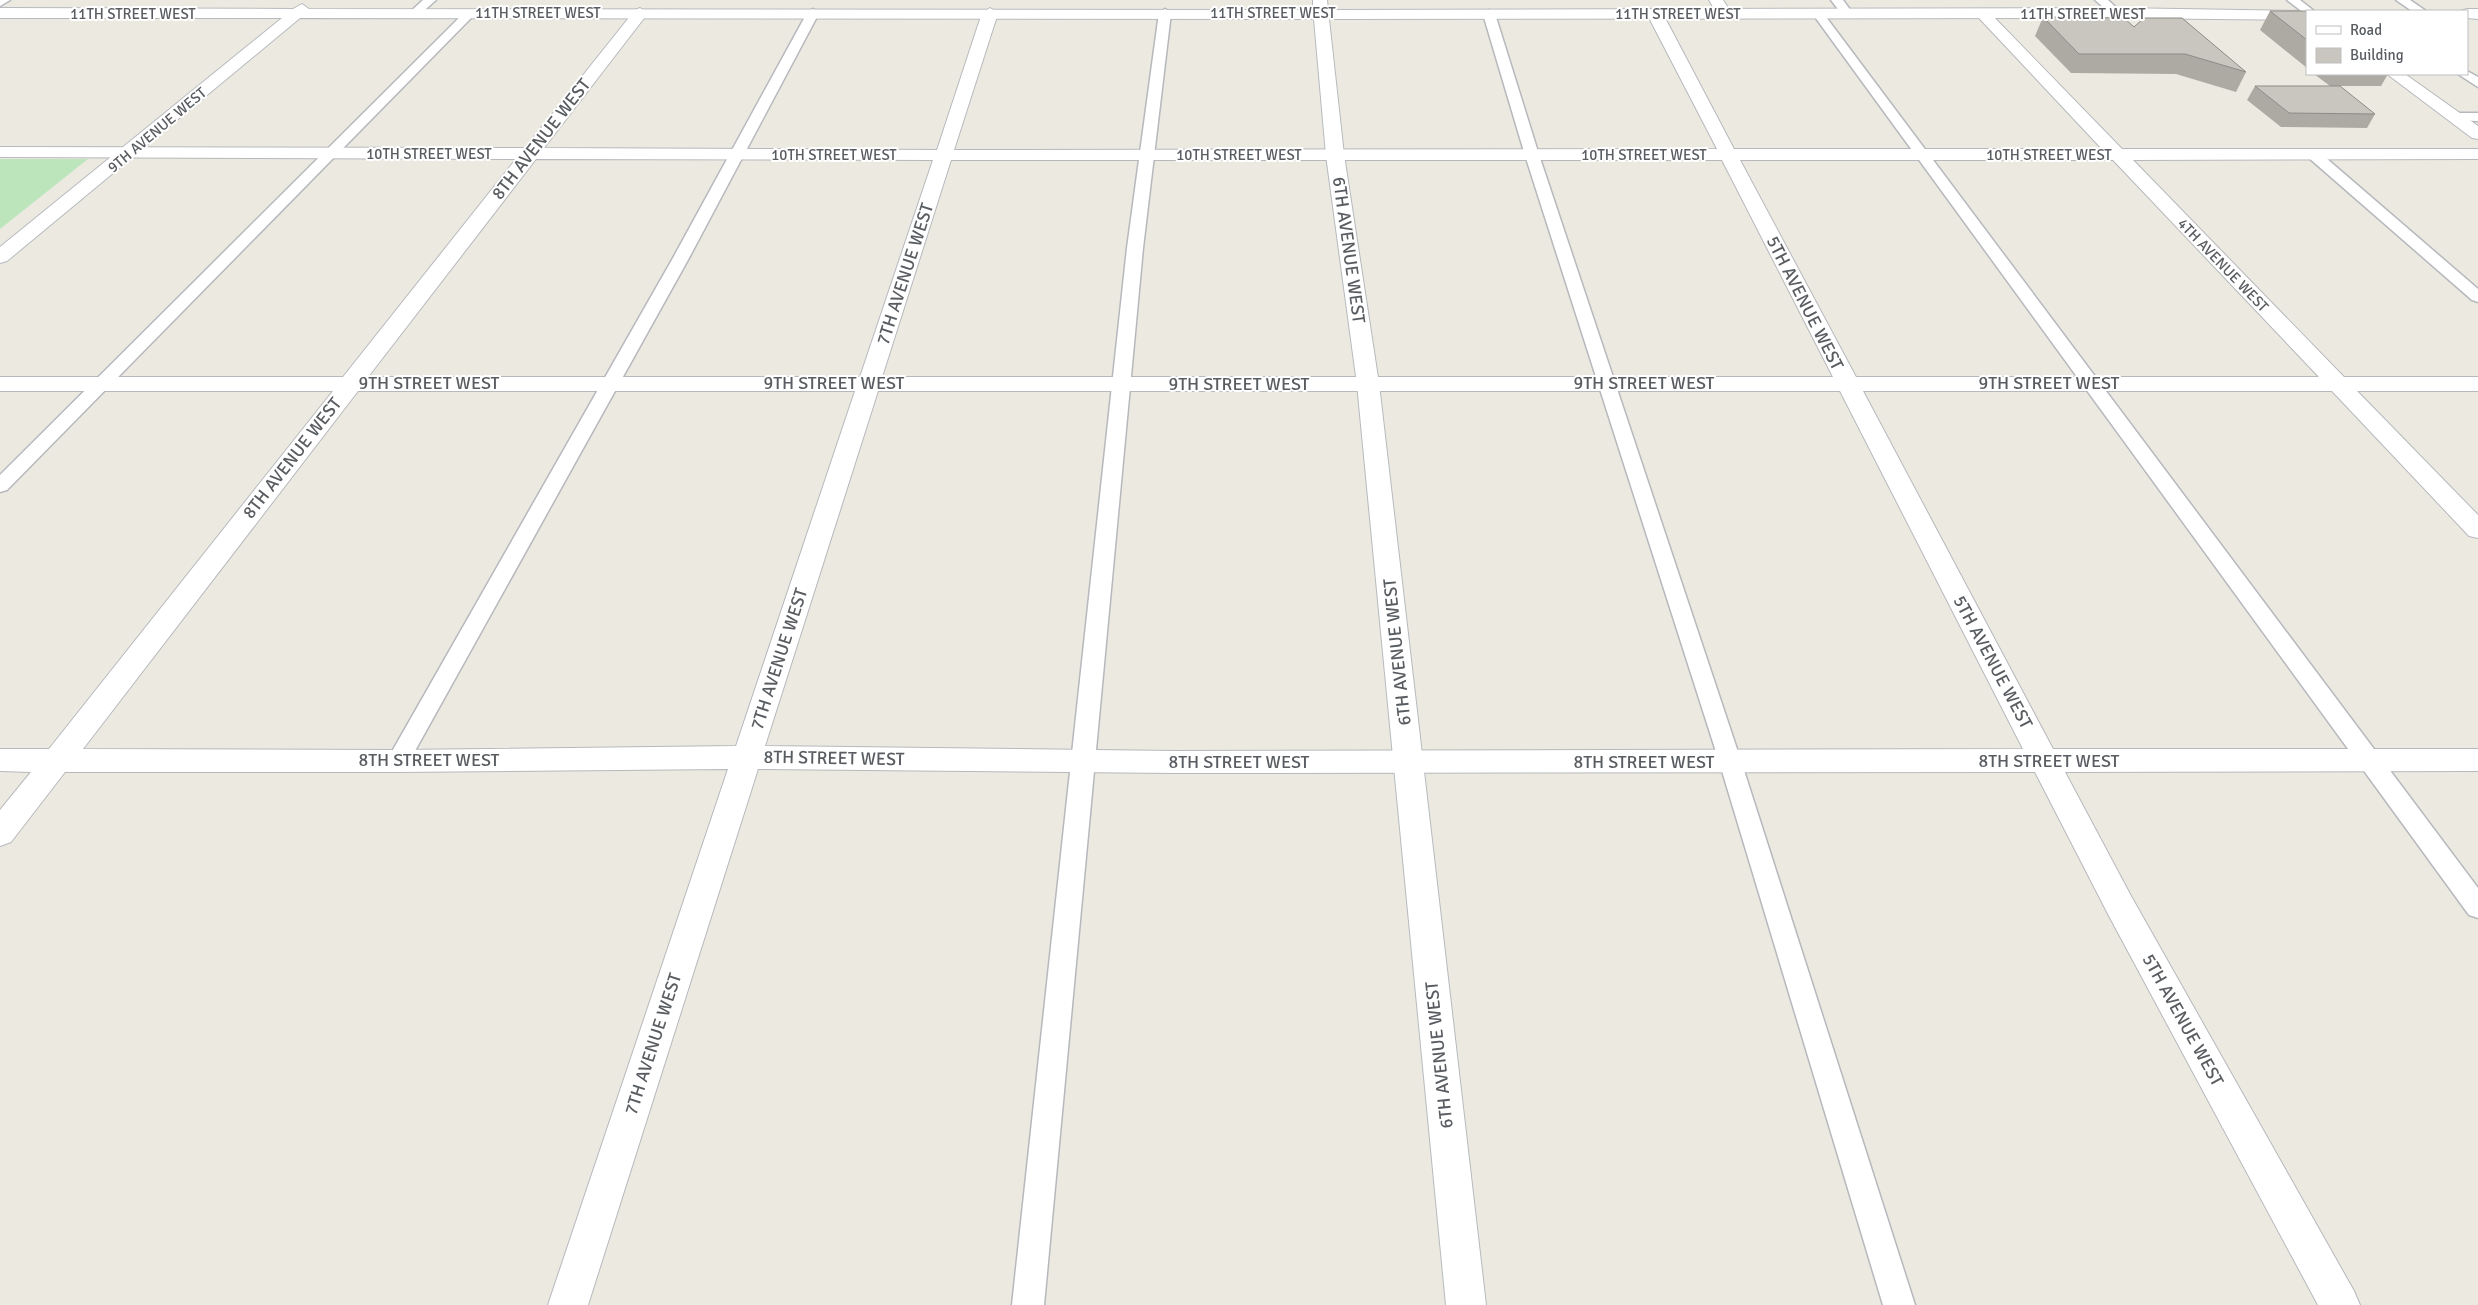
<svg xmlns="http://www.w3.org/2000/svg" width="2478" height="1305" viewBox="0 0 2478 1305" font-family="Signika,sans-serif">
<rect width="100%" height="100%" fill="#eceae0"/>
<path fill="#bce5bc" d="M0,159h88l-88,70z"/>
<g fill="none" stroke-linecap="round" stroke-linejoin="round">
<g stroke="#b6b8bd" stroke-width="3">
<path id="lane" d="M0,0h10l-10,6z
M423,0h13l-18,16h-8v-4z
M1831,0h12l11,15 -2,2h-8z
M2095,0h13l14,13 -6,4 -4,-2z
M2287,0h13l14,11 -10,2z
M2396,0h14l16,11h-14z
M813,9l6,4 -130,245 -283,509 -8,3 -8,-3 -3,-6 3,-6 283,-497 134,-245z
M1165,9l6,4 -28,235 -99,1057h-32l115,-1057 32,-235z
M469,10l4,2v4l-466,474 -7,2v-17l465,-463z
M1489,10l6,4 44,141 202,606 174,544h-32l-164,-544 -194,-606 -42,-141z
M1819,11l4,2 655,875v30l-9,-3 -654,-898v-4z
M2467,71l11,6v10l-20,-13h9z
M2455,113h23v8l-28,-1 -2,-3 2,-3z
M2314,151l5,1 159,137v13l-6,-2 -163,-142 -2,-3z"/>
</g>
<g stroke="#b6b8bd" stroke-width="2">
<path id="street" d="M1709,0h14l9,14 -3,3h-10z
M640,8l8,5 -104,135 393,2 45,-137 8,-5 8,5 -44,137 763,-1 -70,-135 8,-5 8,5 71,135h368l-124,-132 -3,-3 8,-5 5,2 134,138h356v10l-345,1 211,217h134v14h-121l121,124v23l-9,-2 -137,-145h-469l190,358h425v22l-413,1 66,124 223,395 6,14h-42l-209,-389 -74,-144 -861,1 -416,-4 -170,536h-40l180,-536 -330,3h-333l-54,70 -11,4v-36l31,-38 -31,-1v-22h49l284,-358h-333v-14h343l173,-218 -516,-2v-10l525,1 110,-138zM536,159l397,1 -73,217h-492zM951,160h771l111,217h-951zM1740,160h373l206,217h-463zM358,391h497l-119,355 -338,4 -315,-1zM878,391h962l183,358 -849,2 -409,-5z
M2387,74h18l73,52v13l-6,-1z"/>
</g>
<g stroke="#b6babf" stroke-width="2">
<path id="secondary" d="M1313,0h14l1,10 788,-2 194,3h-3v9l-191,-2 -787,1 15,136 35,229 107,921h-40l-89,-921 -31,-229 -12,-136 -1014,-1 -293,243 -7,2v-16l282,-229h-282v-10l293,1 9,-5 7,5 1004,1z
M2467,9h11v10l-11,-1v-7h-6z"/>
</g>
<use href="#lane" fill="#fff" fill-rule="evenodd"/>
<use href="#street" fill="#fff" fill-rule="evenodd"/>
<use href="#secondary" fill="#fff" fill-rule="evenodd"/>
</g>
<path fill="#adaaa4" d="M2270,11h37v57l-47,-38z
M2043,17l91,10 112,45 -10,20 -60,-18 -105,-1 -36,-37z
M2314,74h74l-7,12h-51z
M2255,86l120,28 -8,14 -86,-1 -34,-27z"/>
<path fill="#c9c6bf" stroke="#8d8b86" d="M2270,11h39h-2v29z
M2043,17l81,1 10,9 10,-9h38l64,54 -61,-18h-106z
M2255,86h85l35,28 -86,-1z"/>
<g text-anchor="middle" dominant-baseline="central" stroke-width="4" stroke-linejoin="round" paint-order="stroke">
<g font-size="15" fill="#595d61" stroke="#fff">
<text x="538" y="13">11TH STREET WEST</text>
<text x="1273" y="13">11TH STREET WEST</text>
<text x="133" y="14">11TH STREET WEST</text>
<text x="1678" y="14">11TH STREET WEST</text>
<text x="2083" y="14">11TH STREET WEST</text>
<text transform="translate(157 130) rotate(-40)">9TH AVENUE WEST</text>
<text x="429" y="154">10TH STREET WEST</text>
<text x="834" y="155">10TH STREET WEST</text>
<text x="1239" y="155">10TH STREET WEST</text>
<text x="1644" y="155">10TH STREET WEST</text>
<text x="2049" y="155">10TH STREET WEST</text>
<text transform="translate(2223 265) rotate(46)">4TH AVENUE WEST</text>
</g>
<g font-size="18" fill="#595d61" stroke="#fff">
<text transform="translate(541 139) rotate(-52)">8TH AVENUE WEST</text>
<text transform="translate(1349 250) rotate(82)">6TH AVENUE WEST</text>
<text transform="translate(905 274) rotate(-72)">7TH AVENUE WEST</text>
<text transform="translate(1805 303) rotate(63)">5TH AVENUE WEST</text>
<text x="429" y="383">9TH STREET WEST</text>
<text x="834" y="383">9TH STREET WEST</text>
<text x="1644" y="383">9TH STREET WEST</text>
<text x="2049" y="383">9TH STREET WEST</text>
<text x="1239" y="384">9TH STREET WEST</text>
<text transform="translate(292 458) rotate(-52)">8TH AVENUE WEST</text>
<text transform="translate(1397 652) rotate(-96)">6TH AVENUE WEST</text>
<text transform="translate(779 659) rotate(-72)">7TH AVENUE WEST</text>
<text transform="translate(1993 662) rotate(62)">5TH AVENUE WEST</text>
<text transform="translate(834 758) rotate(1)">8TH STREET WEST</text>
<text x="429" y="760">8TH STREET WEST</text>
<text x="2049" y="761">8TH STREET WEST</text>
<text x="1239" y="762">8TH STREET WEST</text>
<text x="1644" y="762">8TH STREET WEST</text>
<text transform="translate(2183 1020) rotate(61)">5TH AVENUE WEST</text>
<text transform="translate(653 1044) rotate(-72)">7TH AVENUE WEST</text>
<text transform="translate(1439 1055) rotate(-96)">6TH AVENUE WEST</text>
</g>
</g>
<rect x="2306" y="10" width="162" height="65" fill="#ffffff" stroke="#bdbec0"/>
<rect x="2316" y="26" width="25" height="8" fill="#ffffff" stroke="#bdbec0"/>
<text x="2350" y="35" font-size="15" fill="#595d61">Road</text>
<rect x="2316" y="48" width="25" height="15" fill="#c9c6bf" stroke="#bdbec0"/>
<text x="2350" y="60" font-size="15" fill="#595d61">Building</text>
</svg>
